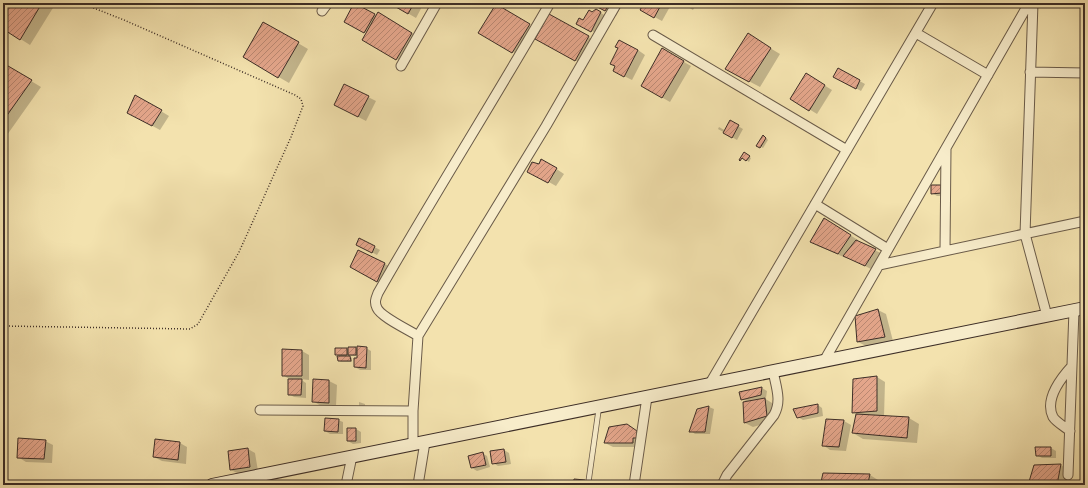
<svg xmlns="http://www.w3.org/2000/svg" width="1088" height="488" viewBox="0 0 1088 488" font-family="'IM FELL Double Pica',serif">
<defs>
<pattern id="building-hatch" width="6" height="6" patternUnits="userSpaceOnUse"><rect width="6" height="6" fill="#e4a68b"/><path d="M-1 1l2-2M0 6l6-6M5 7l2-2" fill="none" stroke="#ba8872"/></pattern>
</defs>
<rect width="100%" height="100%" fill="#f3e2ae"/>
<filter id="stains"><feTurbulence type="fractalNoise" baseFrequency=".005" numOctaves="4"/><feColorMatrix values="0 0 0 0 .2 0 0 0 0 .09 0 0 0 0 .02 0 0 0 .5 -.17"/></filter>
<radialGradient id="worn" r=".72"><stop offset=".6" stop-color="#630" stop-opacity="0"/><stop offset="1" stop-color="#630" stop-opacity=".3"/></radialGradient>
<path fill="#0003" d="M3,3h53l-26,42 -27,-17z
M390,3h34l-8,15z
M591,3h32l-7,13z
M645,3h27l-10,18 -13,-7z
M681,3h16l-4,7z
M355,4l22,12 1,-2 44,25 -15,26 -44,-26 4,-6 -22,-12z
M496,5l44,27 9,-17 50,28 -13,23 -51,-28 -12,20 -43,-26z
M596,10l10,6 -10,17 -18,-9 5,-2z
M264,23l44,26 -19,34 -45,-26z
M758,41l22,13 -20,33 -23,-12z
M638,50l7,5 -13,25 -10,-5 -6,-9z
M663,50l28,16 -21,36 -28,-16z
M3,64l38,23 -34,48 -4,-3z
M838,69l27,15 -4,7 -27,-15z
M814,79l18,11 -15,24 -26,-16z
M136,96l33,20 -9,14 -24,-13z
M368,97l8,4 -10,20 -23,-12z
M731,122l12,7 -6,11 -19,-11 1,-2 7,4z
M765,137l3,3 -5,8 -5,-3z
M744,154l7,4 -2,4 -7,-5z
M549,164l15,10 -8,12 -27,-15 10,-5z
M941,186l5,3v7h-9l-5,-3z
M832,224l26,16 -1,2 26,12 -10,16 -26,-13 -1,1 -28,-12z
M360,239l20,11 -3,5 -20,-11z
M359,251l34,17 -8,17 -34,-19z
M878,310l8,4 7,27 -27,5 -8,-4 -2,-26z
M356,348l2,1 8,-1 5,3v19h-11l-5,-3 3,-11h-10l4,2v4h-11l-2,-1 2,-4 -5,-3 11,-5 2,1z
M302,351l7,4v25l-9,-1 6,4v15l-12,-1 -5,-3v-15l-6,-4z
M877,377l8,5 -1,35 25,1 10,6 -2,19 -54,-4 -10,-6 4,-18 -4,-3z
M314,380l15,1 8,4 -1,21h-15l-8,-5z
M762,388l5,3 -1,7h-2l8,5 2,18 -21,6 -8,-4 -1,-20 4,-1 -6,-3 -2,-6z
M359,402l6,2v4l-6,-2z
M818,405l4,3 1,8 -20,4 -5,-3z
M709,407l5,2 -4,25h-15l-4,-3 7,-22z
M338,420l5,2v12h-13l-5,-3z
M844,421l7,4 -5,26 -16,-1 -7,-5z
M348,429h8l5,3v11l-8,1 -5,-3z
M635,430l9,6 -4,11h-27l-8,-4z
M45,441l8,4 -1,18 -26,-1 -8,-5z
M180,443l7,4 -1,17 -24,-3 -8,-4z
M1036,448h15l5,3v7h-14l-5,-3z
M248,449l7,4 3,18 -19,3 -8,-4z
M504,450l5,3 2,11 -13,2 -5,-3z
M482,453l5,3 3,11 -13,4 -5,-3z
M1061,465l7,5 -2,15h-37z
M824,474l46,1 8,5 -2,5h-48l-6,-3z"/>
<path fill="url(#building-hatch)" stroke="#3d2e27" d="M3,3h39l-22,37 -17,-11z
M354,3l21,11 -11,19 -20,-11z
M389,3h25l-6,11z
M590,3h20l-5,8z
M644,3h18l-8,15 -14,-8z
M496,4l34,20 -18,29 -34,-20z
M596,9l5,3 -10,20 -15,-8 3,-6 4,2 6,-10 3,2z
M378,12l34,21 -16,27 -34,-20z
M549,14l40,22 -14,25 -40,-22z
M263,22l36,20 -21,36 -35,-21z
M748,33l23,15 -22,34 -24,-13z
M619,40l19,10 -14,27 -11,-6 2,-5 -5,-2 8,-16 -3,-1z
M662,48l22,13 -22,37 -21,-12z
M3,63l29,17 -29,41z
M838,68l22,12 -4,9 -23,-12z
M806,73l19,12 -16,26 -19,-12z
M344,84l25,12 -11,21 -24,-12z
M135,95l27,15 -10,16 -25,-13z
M730,120l9,5 -7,13 -9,-5z
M763,135l3,3 -6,10 -4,-2z
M744,152l6,4 -4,5 -4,-3 -2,3 -1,-1z
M541,159l16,9 -9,15 -21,-11 5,-10 7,2z
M931,185h10v8l-10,1z
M824,218l27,17 -13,19 -28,-12z
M359,238l16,8 -3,7 -16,-8z
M856,240l20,9 -11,17 -22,-10z
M358,250l27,13 -8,19 -27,-15z
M878,309l7,28 -28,5 -2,-26z
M357,346l10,1 -1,21 -12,-1v-9h3z
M348,347h8v8h-8z
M335,348h12v7h-12z
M282,349l20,1v26h-20z
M337,356h13l1,5h-13z
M877,376v35l-25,2 1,-34z
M288,379h14l-1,16h-13z
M313,379l16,1v23l-17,-1z
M762,387l-1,8 -20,5 -2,-8z
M765,398l2,18 -23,7 -1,-21z
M818,404v9l-21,5 -4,-9z
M709,406l-4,26h-16l8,-23z
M856,414l53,3 -2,21 -55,-5z
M325,418l14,1 -1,13 -14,-1z
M826,419l18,1 -5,27 -17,-1z
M627,424l10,7v7h-4v5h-29l5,-16z
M347,428h9v13h-9z
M18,438l28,2 -2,19 -27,-1z
M155,439l25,3 -2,18 -25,-3z
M1035,447h16v9h-15z
M248,448l2,19 -20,3 -2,-19z
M504,449l2,13 -14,2 -2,-13z
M483,452l3,13 -15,3 -3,-12z
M1061,464l-4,21h-29l6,-20z
M823,473l47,1 -2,9 -47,-1z
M574,479l11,1 -1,5h-11z
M532,481l16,1v3h-16z"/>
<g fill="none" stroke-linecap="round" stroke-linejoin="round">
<g stroke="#6a5b49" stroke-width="6">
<path id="lane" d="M588,485l11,-78"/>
</g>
<g stroke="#6a5b49" stroke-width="11">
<path id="street" d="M1033,3l-8,231 22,82
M322,11l6,-8
M916,33l72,42
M653,35l194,115
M401,66l36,-63
M1030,72l55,1
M815,204l73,45
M945,250l1,-101
M879,265l206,-44
M418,336l128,-210 71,-123
M824,361l205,-358
M709,385l224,-382
M260,410l153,1
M1070,431c-5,-4 -14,-9 -17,-14 -9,-18 8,-39 19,-51
M413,444v-33l5,-75c-9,-6 -37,-19 -41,-28 -3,-6 -1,-10 1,-15 56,-98 116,-193 172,-290
M1068,475l6,-165
M346,485l6,-29
M418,485l7,-43
M634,485l13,-88
M722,485l5,-10 47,-60c8,-14 2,-28 -1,-44"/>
</g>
<g stroke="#3d2e27" stroke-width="14">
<path id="secondary" d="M212,485l873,-177"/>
</g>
<path stroke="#3d2e27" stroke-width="1.5" stroke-dasharray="1 2" stroke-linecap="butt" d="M3,326l187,3 8,-5 41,-72 52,-115 12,-31 -2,-7 -6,-4 -171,-75 -43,-17"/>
<use href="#lane" stroke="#f7ecca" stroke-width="4.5"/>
<use href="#street" stroke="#f7ecca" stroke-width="9"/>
<use href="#secondary" stroke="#f7ecca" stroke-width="12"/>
</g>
<rect width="1088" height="488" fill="none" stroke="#f3e2ae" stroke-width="16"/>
<rect x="4" y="4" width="1080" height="480" fill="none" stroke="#3d2e27" stroke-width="2"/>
<rect x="8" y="8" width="1072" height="472" fill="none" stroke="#3d2e27"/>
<rect width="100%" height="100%" filter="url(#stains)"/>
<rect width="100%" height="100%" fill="url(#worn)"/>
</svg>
